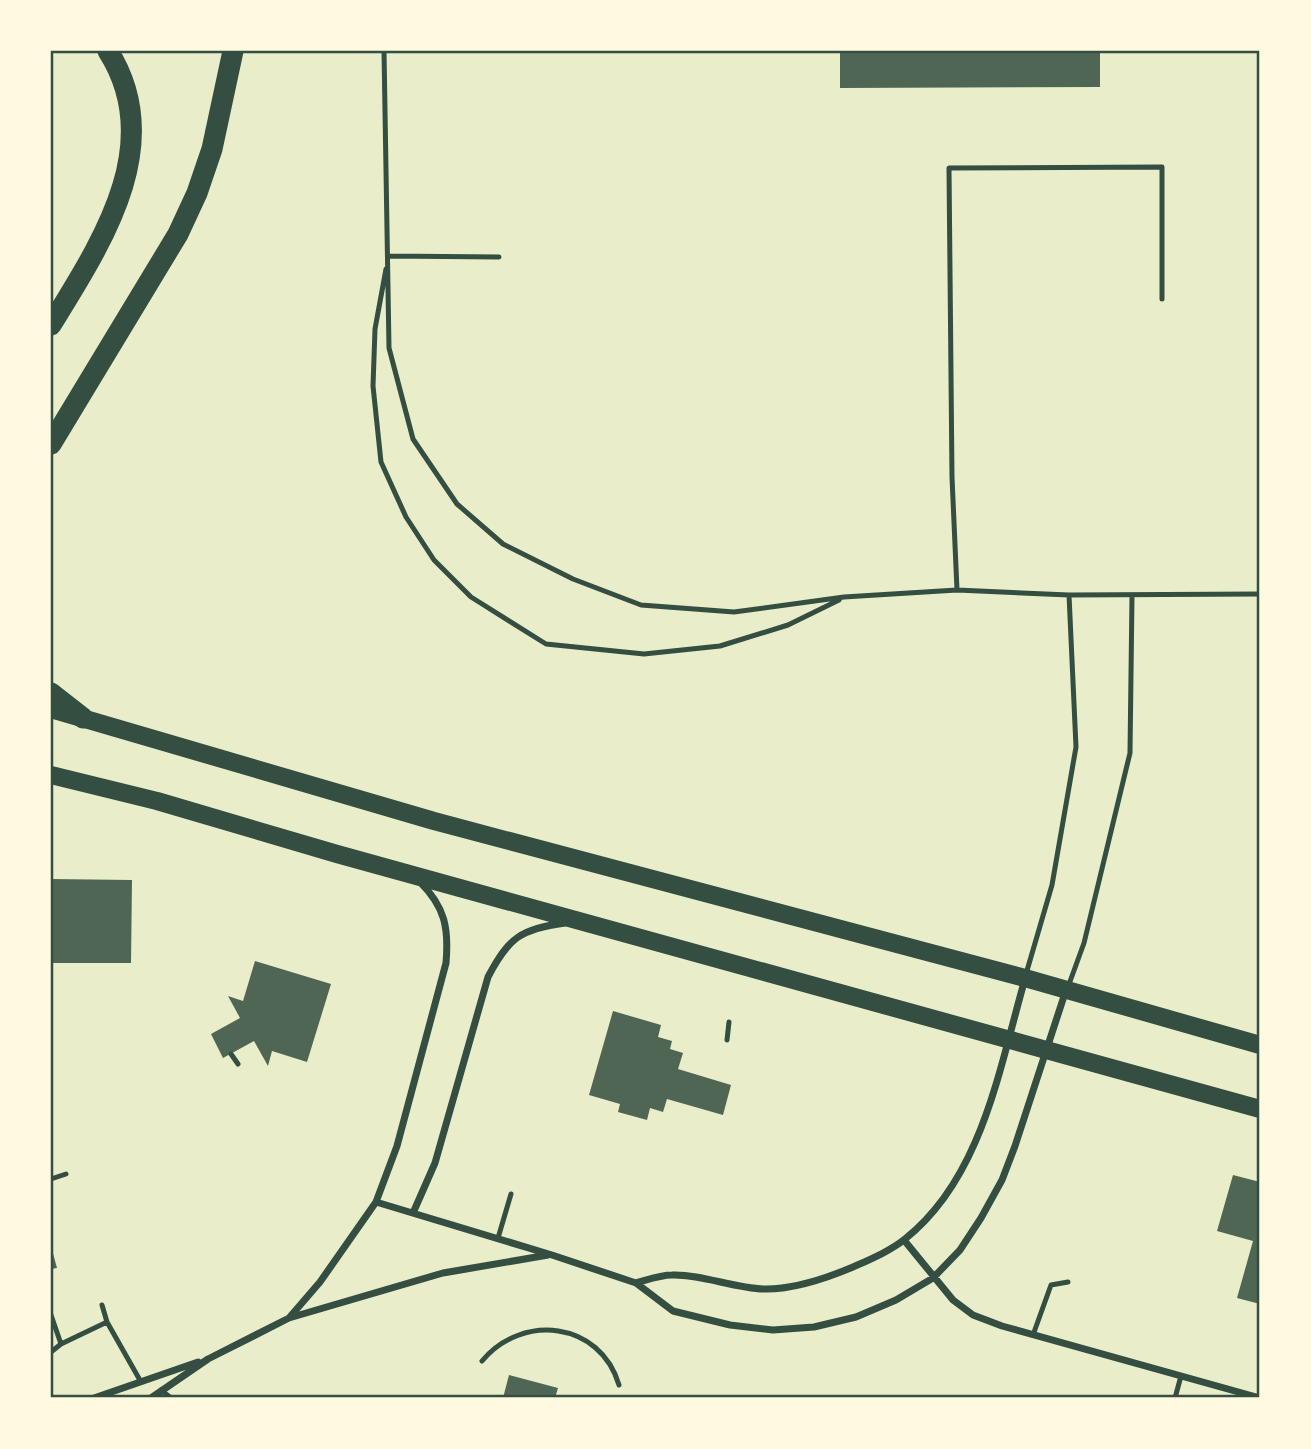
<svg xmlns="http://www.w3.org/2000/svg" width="1311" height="1449" viewBox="0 0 1311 1449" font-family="Georgia,serif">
<rect width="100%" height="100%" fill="#e9edc9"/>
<path fill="#4f6655" d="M840,51h260v36l-260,1z
M51,879l81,1 -1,83h-80z
M255,961l76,23 -24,78 -35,-11 -4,15 -14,-25 -31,17 -12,-24 29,-16 -12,-22 15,5z
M613,1011l48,14 -3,12 14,4 -2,8 13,4 -5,16 53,16 -8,30 -56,-16 -4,13 -13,-4 -3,12 -29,-8 2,-8 -31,-9z
M1233,1175l27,7v122l-23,-6 16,-57 -36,-10z
M51,1246l6,22 -6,1z
M509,1375l49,13 -3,10h-52z"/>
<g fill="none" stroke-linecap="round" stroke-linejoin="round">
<path stroke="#344e41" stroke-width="5" d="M384,51l5,297 24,91 44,65 46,40 70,35 68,26 93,7 110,-15 113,-7 112,5 191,-1
M388,256l111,1
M386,269l-11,60 -2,57 8,76 25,55 28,43 37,37 75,47 98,10 76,-8 68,-21 51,-25
M957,590l-5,-113 -3,-309 213,-1v132
M1026,974l26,-89 24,-138 -7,-152
M1068,987l16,-44 46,-190 2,-157
M727,1040l2,-18
M231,1054l7,10
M51,1179l15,-5
M498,1238l13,-44
M102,1305l5,17 34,60
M51,1315l10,29
M1033,1335l18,-50 17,-3
M51,1352l10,-8 46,-22
M482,1361c40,-48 118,-40 137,24
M161,1390l10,8
M1175,1398l6,-22"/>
<path stroke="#344e41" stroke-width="7" d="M376,1202l176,53 84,28 37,28 57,14 43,5 41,-3 42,-10 40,-17 37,-22 27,-28 21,-32 21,-38 13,-34 51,-156
M413,1213l22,-50 53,-186c21,-40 33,-48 77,-54
M904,1240l49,60 20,15 29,11 258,72
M636,1283c11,-3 24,-8 36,-8 31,-1 63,14 94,14 29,0 61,-11 87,-22 18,-8 37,-16 52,-28 77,-61 94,-170 120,-260
M289,1318l31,-36 56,-80 21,-56 49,-183c3,-35 -1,-56 -26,-81
M94,1398l104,-36
M151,1398l57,-39 81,-41 154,-45 105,-18"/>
<path stroke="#344e41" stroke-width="18" d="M51,709l383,112 591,157 235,67
M51,775l106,26 180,53 923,255"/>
<path stroke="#344e41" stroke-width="21" d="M51,325c49,-80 117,-180 57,-274
M51,444l127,-210 19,-41 15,-44 21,-98
M51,693l32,25"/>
</g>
<rect width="1311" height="1449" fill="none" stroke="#fefae0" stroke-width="105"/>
<rect x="52" y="52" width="1206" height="1344" fill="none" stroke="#344e41" stroke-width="2.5"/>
</svg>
